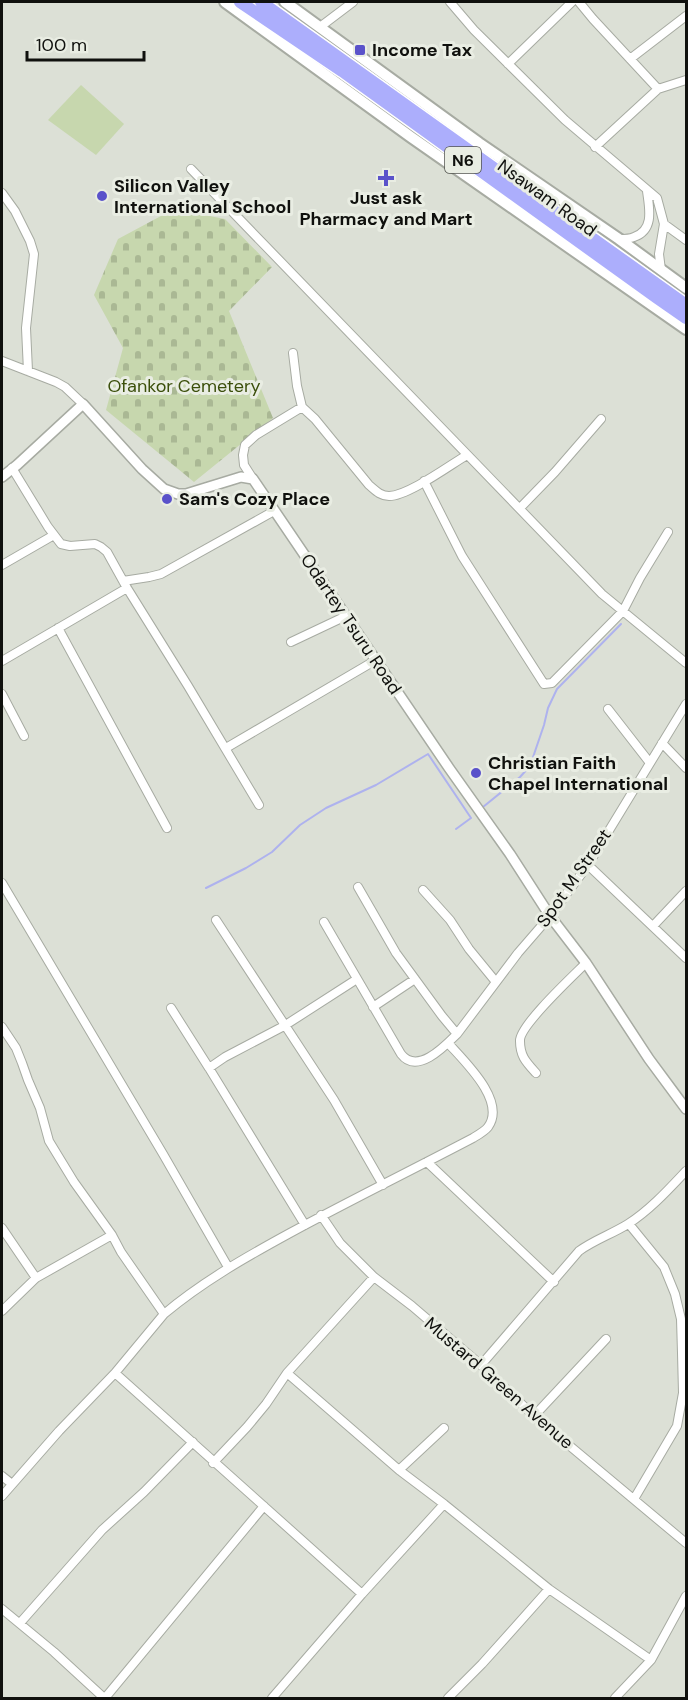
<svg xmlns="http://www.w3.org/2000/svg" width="688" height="1700" viewBox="0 0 688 1700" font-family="'DM Sans',sans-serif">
<defs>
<pattern id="cemetery-stones" width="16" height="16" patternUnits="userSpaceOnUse" patternTransform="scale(1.5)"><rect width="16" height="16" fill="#c7d7ae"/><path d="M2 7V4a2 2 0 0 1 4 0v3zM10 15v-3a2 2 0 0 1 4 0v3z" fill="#aab894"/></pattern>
</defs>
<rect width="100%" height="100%" fill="#dce0d6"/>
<path fill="url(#cemetery-stones)" d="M174,209l51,10 47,48 -43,44 44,107 -79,64 -88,-72 17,-62 -29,-53 24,-56z"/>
<path fill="#c7d7ae" d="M81,85l43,39 -28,31 -48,-35z"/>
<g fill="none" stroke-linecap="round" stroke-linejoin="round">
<path stroke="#aeb2ee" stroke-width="2" d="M483,807l37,-30 10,-11 14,-41 4,-17 9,-19 64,-65
M206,888l40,-20 26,-16 28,-27 26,-17 50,-23 52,-31 43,64 -15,11"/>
<g stroke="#a7aba2" stroke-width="10">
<path id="minor" d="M450,2l24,28 91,90 92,78 7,26 -5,30 2,16
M579,2l14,17 65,70
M320,27l33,-25
M630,59l56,-43
M508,64l64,-62
M595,147l63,-58 28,-9
M191,169l411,425 84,69
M2,193l13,18 15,30 4,13 -8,74 2,43
M664,224l22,16
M619,239c5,0 11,0 15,-2 21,-7 15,-30 13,-46
M293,353l4,33 5,21 13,12 54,66c6,5 11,11 20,11 19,0 61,-31 78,-41
M2,361l54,21 9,5 18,17
M12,468l36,59 13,17 9,2 25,-2 6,3 6,5 20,36 61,98 71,119
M253,479l-9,-14 -1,-10 2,-10 11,-10 46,-28
M424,481l38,75 82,128 8,-1 71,-72 17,-33 28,-46
M520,508l35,-36 46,-53
M2,565l52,-30
M123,581l26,-4 12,-3 113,-63
M58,628l109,200
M291,642l55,-26
M2,661l125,-73
M2,694l22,42
M608,709l42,54
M662,743l24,25
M226,748l150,-88
M588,865l98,93
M2,883l161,271 65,113
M358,887l38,66 46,63 15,18
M423,890l27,30 19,29 27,33
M216,920l118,180 49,85
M324,922l77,132c16,21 43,-7 56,-20l61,-81 32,-37 38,-51 98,-161
M653,926l33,-35
M373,1007l42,-28
M171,1008l38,60
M2,1027l14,21 6,15 6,17 12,28 9,33 25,41 38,53 9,17 43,62
M536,1073c-10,-11 -16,-17 -16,-32 -1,-15 53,-65 66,-78
M427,1162l127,120
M321,1215l19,28 34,34 38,29 69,59 53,51 152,127
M629,1224l35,43 11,27 6,25 1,34 1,40 -6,33 -43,73
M305,1225l-96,-157 16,-11 59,-31 73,-47
M2,1228l34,50
M2,1311l34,-33 76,-43
M481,1365l98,-114c15,-11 33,-17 49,-27 22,-14 41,-35 58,-53
M115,1373l247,221
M287,1373l112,97 45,34 105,85 102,71 35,-64
M534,1416l72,-77
M213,1463l34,-36 19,-23 21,-31 87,-96
M399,1470l45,-42
M2,1476l10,8
M2,1496l57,-65 56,-58 49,-59c38,-32 82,-57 126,-81 61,-33 122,-63 183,-95 5,-3 12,-7 15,-11 19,-26 -24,-66 -40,-84
M2,1609l52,43 50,46
M20,1623l82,-93 42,-38 49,-50
M105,1698l159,-192
M272,1698l90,-104 82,-90
M448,1698l34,-34 67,-75
M615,1698l36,-38"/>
</g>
<g stroke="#a7aba2" stroke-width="12">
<path id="tertiary" d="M2,477l15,-12 66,-61 59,65 22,20 14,5h8l55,-17 12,2 196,289 61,86 40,62 36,47 63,96 37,50"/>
</g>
<g stroke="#a7aba2" stroke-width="14">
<path id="secondary" d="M225,2l186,135 275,192
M285,2l194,141 140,96 67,49"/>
</g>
<g stroke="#fff" stroke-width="15">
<path id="trunk" d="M240,2l102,69 315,227 29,20
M261,2l425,303"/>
</g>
<use href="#minor" stroke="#fff" stroke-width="8"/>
<use href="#tertiary" stroke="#fff" stroke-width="9"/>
<use href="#secondary" stroke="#fff" stroke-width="10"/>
<use href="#trunk" stroke="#acaefc" stroke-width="12"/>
</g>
<g fill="#5a52ca" stroke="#e9ede3" stroke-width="2">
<rect x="354" y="44" width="12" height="12" rx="3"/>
<path d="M383 169h6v6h6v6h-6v6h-6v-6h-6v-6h6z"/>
<circle cx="102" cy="196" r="6"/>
<circle cx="167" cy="499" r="6"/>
<circle cx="476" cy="773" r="6"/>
</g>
<g text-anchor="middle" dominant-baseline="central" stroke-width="6" stroke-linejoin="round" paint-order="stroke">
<rect fill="#e9ede3" stroke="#51534e" stroke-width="1.5" x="445" y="147" width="36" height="26" rx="4.5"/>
<g font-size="16" font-weight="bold" fill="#10110e">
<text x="463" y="160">N6</text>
</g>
<g font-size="18" font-weight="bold" fill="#10110e" stroke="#e9ede3" text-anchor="start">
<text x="372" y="50">Income Tax</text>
<text x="114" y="186">Silicon Valley<tspan x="114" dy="21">International School</tspan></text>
<text x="386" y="198" text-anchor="middle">Just ask<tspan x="386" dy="21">Pharmacy and Mart</tspan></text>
<text x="179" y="499">Sam's Cozy Place</text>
<text x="488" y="763">Christian Faith<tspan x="488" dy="21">Chapel International</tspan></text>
</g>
<g font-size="18" fill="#10110e" stroke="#e9ede3">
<text transform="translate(547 198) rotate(36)">Nsawam Road</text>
<text transform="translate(351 624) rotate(56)">Odartey Tsuru Road</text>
<text transform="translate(574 878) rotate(-55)">Spot M Street</text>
<text transform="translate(499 1383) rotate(41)">Mustard Green Avenue</text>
</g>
<g font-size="18" fill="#3b4f0b" stroke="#e9ede3">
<text x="184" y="386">Ofankor Cemetery</text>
</g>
</g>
<rect width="688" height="1700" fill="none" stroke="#10110e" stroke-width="6"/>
<path d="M27 51v9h117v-9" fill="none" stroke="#10110e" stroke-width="3"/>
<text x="36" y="51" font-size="18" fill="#10110e" stroke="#e9ede3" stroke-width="4.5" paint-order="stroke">100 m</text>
</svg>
